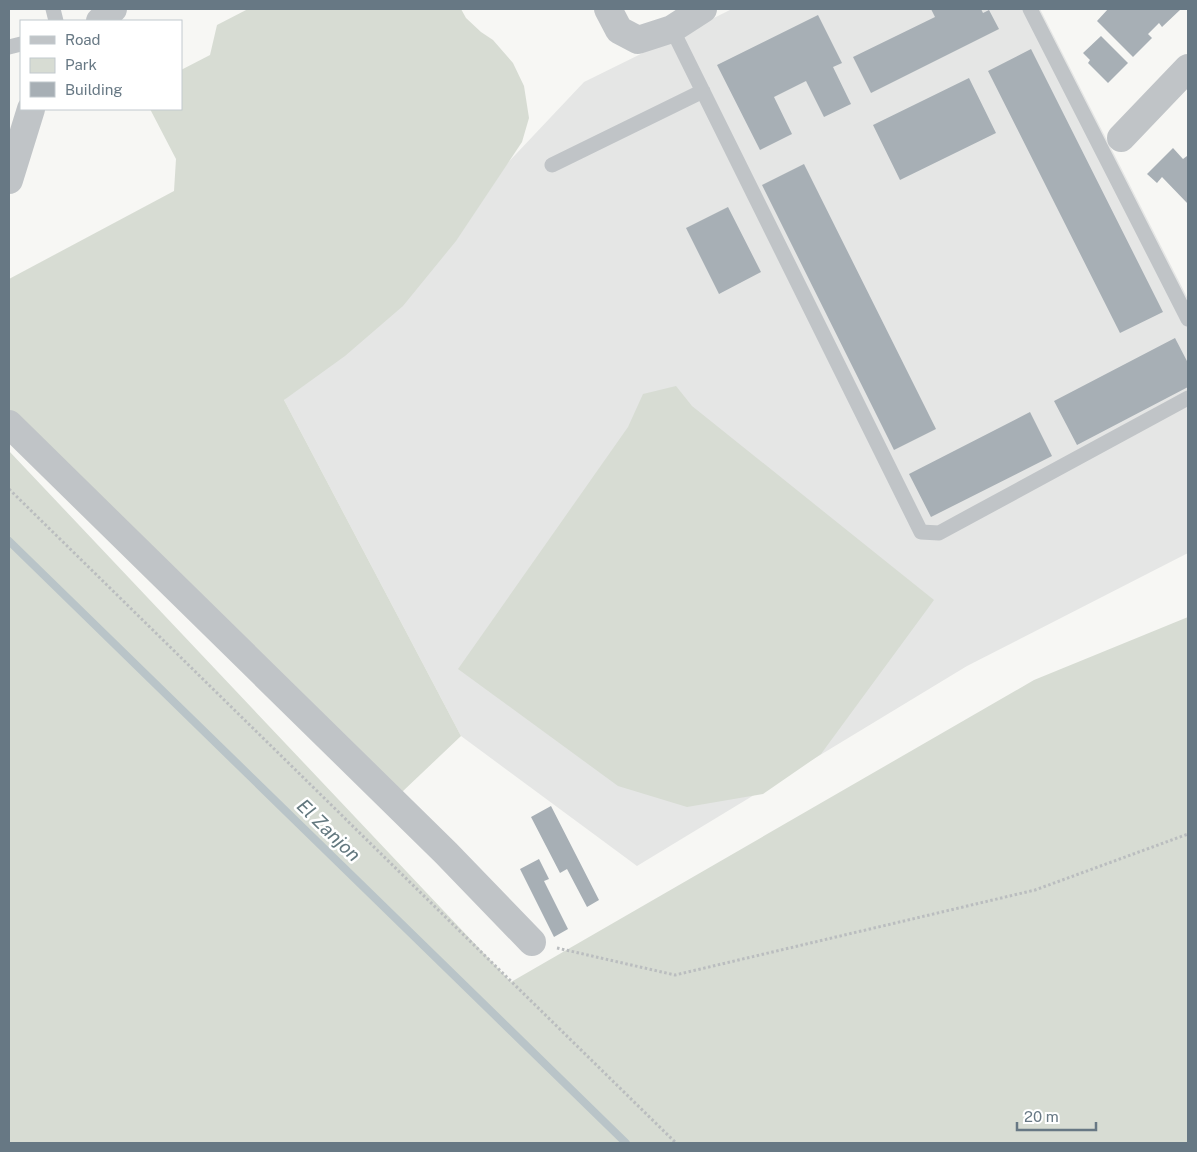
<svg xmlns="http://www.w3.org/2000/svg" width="1197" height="1152" viewBox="0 0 1197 1152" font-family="'Public Sans',sans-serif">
<rect width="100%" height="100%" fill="#f7f7f4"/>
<path fill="#e5e6e5" d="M732,9h308l148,290v254l-221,113 -330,200 -176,-130 -177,-336 300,-318z"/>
<path fill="#d7dcd3" d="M248,9h213l5,9 15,14 12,8 20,23 11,23 5,32 -7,24 -66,99 -53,65 -58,50 -61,44 177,336 -59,56 -393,-379v-134l165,-88 2,-32 -26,-50h31v-39l29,-15 7,-30z
M676,386l16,20 242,194 -113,154 -58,40 -76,13 -69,-21 -160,-117 170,-242 15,-33z
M9,451l502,531 523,-302 154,-63v526h-1179z"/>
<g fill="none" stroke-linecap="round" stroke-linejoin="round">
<path stroke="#b9c4c8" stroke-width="8" d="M9,541l617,602"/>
</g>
<path fill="#a7afb5" d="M931,9h50l2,4 6,-3 10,19 -128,64 -18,-36 82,-40z
M1108,9h73l-19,18 -3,-4 -11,11 4,4 -19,19 -36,-36z
M818,15l24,48 -9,4 18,37 -27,13 -18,-36 -32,16 18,37 -32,16 -43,-85z
M1101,36l27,27 -20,20 -20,-20 2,-3 -7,-7z
M1031,49l132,263 -43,21 -132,-262z
M969,78l27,55 -96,47 -27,-55z
M1173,148l10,11 4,-3 1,2v46l-26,-27 -5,6 -10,-9z
M804,164l132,265 -42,21 -132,-265z
M728,207l33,65 -42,22 -33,-66z
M1175,338l13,25v24l-111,58 -23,-44z
M1030,412l22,44 -121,61 -22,-43z
M551,806l48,94 -12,7 -20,-38 -7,4 -29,-56z
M539,859l10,20 -5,2 24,48 -14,8 -34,-68z"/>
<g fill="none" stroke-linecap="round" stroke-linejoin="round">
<path stroke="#babdbf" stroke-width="3" stroke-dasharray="2.5 2.5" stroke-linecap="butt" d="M9,489l667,654
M557,948l118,27 360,-85 153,-56"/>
<path stroke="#c0c4c7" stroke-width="15" d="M53,9l3,12
M1030,9l158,310
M672,29l249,503 18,1 249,-135
M9,47l12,-3
M552,165l151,-74"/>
<path stroke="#c0c4c7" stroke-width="28" d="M608,9l11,21 19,10 34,-11 31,-20
M100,21l13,-12
M1121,138l67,-70
M9,180l22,-71
M9,424l437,429 86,89"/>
</g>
<g text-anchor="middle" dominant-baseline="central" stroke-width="5" stroke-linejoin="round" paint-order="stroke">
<g font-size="19" font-style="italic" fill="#63787f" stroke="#fff">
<text transform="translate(329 830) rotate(44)">El Zanjon</text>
</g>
</g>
<rect width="1197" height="1152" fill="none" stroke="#677884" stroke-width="20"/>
<rect x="20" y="20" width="162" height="90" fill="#ffffff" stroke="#c2c9ce"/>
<rect x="30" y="36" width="25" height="8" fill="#c0c4c7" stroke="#c2c9ce"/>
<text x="65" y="45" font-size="15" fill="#677884">Road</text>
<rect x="30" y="58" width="25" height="15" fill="#d7dcd3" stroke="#c2c9ce"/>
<text x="65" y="70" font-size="15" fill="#677884">Park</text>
<rect x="30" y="82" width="25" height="15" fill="#a7afb5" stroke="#c2c9ce"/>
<text x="65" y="95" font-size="15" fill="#677884">Building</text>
<path d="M1017 1122v8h79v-8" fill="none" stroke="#677884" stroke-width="2.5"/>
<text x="1024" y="1122" font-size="15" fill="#677884" stroke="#ffffff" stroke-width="4" paint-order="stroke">20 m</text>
</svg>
